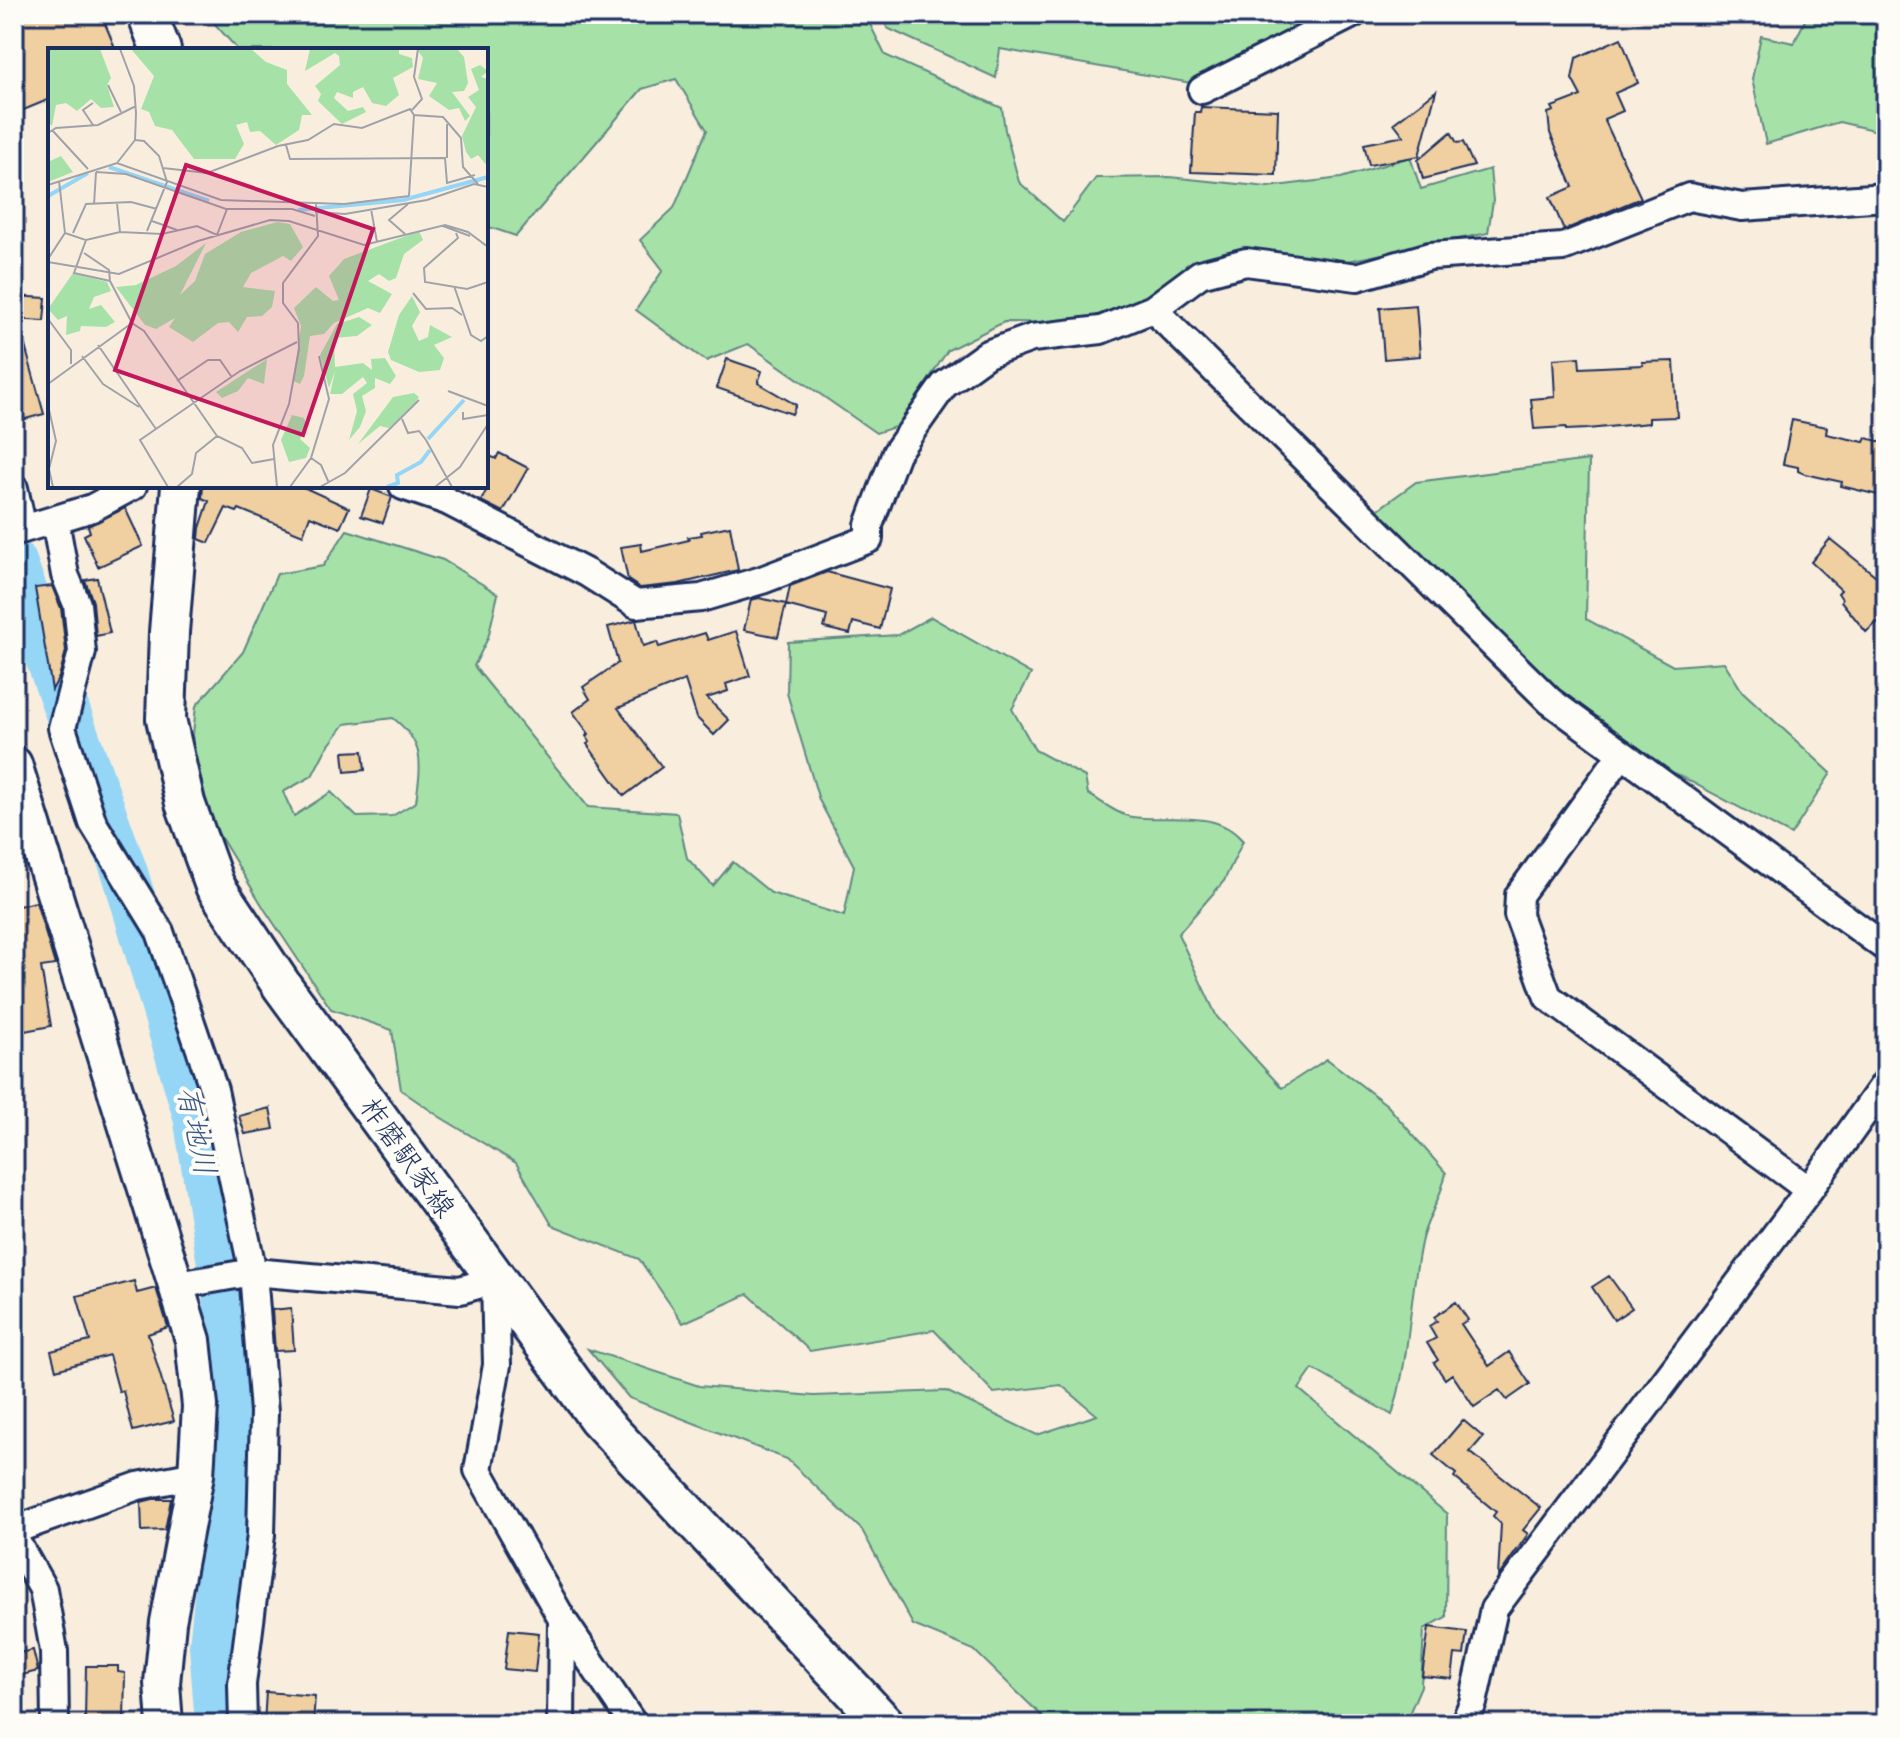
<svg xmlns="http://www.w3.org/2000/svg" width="1900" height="1738" viewBox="0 0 1900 1738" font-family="'Architects Daughter','Klee One',sans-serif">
<rect width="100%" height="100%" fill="#f9eedd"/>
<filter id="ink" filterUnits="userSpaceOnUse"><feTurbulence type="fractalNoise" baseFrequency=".0125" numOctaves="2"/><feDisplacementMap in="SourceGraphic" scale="16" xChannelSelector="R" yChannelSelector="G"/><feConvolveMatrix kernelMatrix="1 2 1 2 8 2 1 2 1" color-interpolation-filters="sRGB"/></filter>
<g filter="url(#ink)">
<path fill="#a6e2a8" stroke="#608883" stroke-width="2" fill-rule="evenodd" d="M206,14h659l20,41 117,53 3,22 14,52 44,40 33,-44 73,-1 99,10 73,-9 69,-21 11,32 69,-20 3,32 -5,32 -156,31 -75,-14 -84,37 -97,36 -72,-1 -56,28 -50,76 -22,7 -128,-89 -42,17 -70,-51 27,-40 -23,-30 34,-32 33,-78 -31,-51 -34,10 -126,147 -30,-10v-176h-248z
M883,14h122l3,7 71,-2 -2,-5h240l-126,69 -191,-34 -4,29 -109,-50z
M1808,14h78v119l-47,-11 -73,22 -14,-65 9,-43 33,7z
M1589,460l-3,159 87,47 51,-4 18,29 89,82 -40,62 -158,-84 -113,-94 -144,-146 40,-29z
M347,530l96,30 55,34 -10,44 -14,28 114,141 89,6 10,45 26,28 20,-24 38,31 73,23 10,-50 -35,-66 -32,-107 1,-51 110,-7 33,-18 100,57 -19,35 23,41 50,27 3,17c13,7 30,21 44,23 38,5 84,-9 111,24l-19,40 -46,53 39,83 65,71 45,-29 60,46 59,68c-5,27 -21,48 -25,70 -12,57 -11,116 -29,172l-79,-46 -14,20 148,125 -1,103 -22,12 -3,57 -12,28 -19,10h-340l-76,-74 -61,-25 -51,-95 -75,-71 -158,-61 -41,-49 111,37 115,10 132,-5 91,44 60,-20 -36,-30 -67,8 -60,-63 -124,21 -62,-57 -65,29 -44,-64 -87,-34 -36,-62 -76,-46 -39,-27 -9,-60 -61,-21 -66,-99 -53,-87 -20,-79 4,-38 47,-54 34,-78 46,-8zM393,718c33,26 28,46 23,84l-24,14 -35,1 -26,-25 -37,24 -11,-24 29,-16 14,-27 19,-25z"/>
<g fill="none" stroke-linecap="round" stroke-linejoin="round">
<path stroke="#95d5f6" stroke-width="46" d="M14,562l111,311 71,243 34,208 7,89 -25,233 6,78"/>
</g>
<path fill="#f0cfa1" stroke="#1b2f5e" stroke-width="2" d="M14,14h87l15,36h-66v49l-36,15z
M1621,38l17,45 -23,10 8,18 -19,8 37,79 -77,32 -14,-33 23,-10 -23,-54 -2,-20 6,-2 -2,-4 29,-11 -9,-17 4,-21z
M1436,91l-17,65 -50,9 -5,-21 40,-8 -10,-13z
M1201,107l77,3 -2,65 -85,-3 4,-60h5z
M1451,132l6,11 6,-1 11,24 -51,13 -5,-19z
M14,296l32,2 -2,23 -30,-2z
M1416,305l4,51 -36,3 -4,-51z
M20,328l24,86 -30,8v-93z
M1579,357l1,11 63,-3 -1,-3 32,-1 3,56 -28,1v5l-62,6 -21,1v-3l-32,2 -3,-30 24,-2 -2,-38z
M727,359l35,12 -4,12 38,22 -4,9 -75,-26z
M1792,420l35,7 -1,7 38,8 2,-4 20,5v54l-45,-11 1,-4 -37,-8 -7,-3v-4l-15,-3z
M499,453l29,15 -25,44 -22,-11 5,-10v-37l10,5z
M203,486h98l48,22 -9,20 -30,-12 -7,19 -64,-26 -2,3 -11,-4 -17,35 -10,-4 1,-11 9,-27 -7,-3z
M371,489l21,8 -9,26 -22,-7z
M125,508l18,38 -45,21 -14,-32 6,-3 -2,-6z
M730,526l8,44 -60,14 -38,4 -12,-8 -7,-33 20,-3 1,7 47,-11 -1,-3 14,-2 -1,-3z
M1830,539l46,37 10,13v26l-20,17 -25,-31 1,-2 -4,-6 3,-3 -30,-28z
M827,572l63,17 -10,40 -27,-7 -3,12 -26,-6 3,-12 -41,-11 4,-19z
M97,578l13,55 -14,3 -3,-34 -8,-22z
M52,586l9,22 5,43 -7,26 -7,13 -17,-102z
M759,598l27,6 -8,33 -34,-7 7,-30z
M636,620l7,26 14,-4 2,5 46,-14 3,7 28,-9 14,45 -24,8 2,7 -21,7 22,22 -15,15 -17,-17 -12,-38 -67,28 44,59 -38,29 -37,-52 3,-2 -4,-6 3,-2 -16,-22 17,-13 -7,-12 35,-24 -10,-36z
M363,751l2,19 -20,2 -2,-20z
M36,902l19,63 -14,2 10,59 -37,7v-126z
M270,1108l4,21 -29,5 -6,-18z
M1609,1276l23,32 -18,12 -22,-33z
M134,1281l3,12 19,-5 12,39 -20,7 26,87 -41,10 -10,-40 -4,1 -10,-37 -53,15 -5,-19 39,-10 -13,-45z
M1456,1302l12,18 -7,4 28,42 20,-14 21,32 -23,16 -8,-10 -25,17 -22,-33 -7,5 -11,-16 4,-3 -11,-17 9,-5 -7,-12 8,-5 -3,-4z
M291,1308l3,42 -19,1 -3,-41z
M1463,1420l20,17 -13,15 71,56 -18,22 5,4 -30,43 3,-53 -8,-8 3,-4 -42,-35 2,-3 -23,-19z
M153,1499h18l-6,31 -23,1 -1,-29z
M1429,1627l38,5 -3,23 -9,-1 -3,25 -30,-3z
M509,1630l30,3 -4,39 -31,-3z
M33,1650l5,21 -24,6v-23z
M86,1666h32v6l7,1 -1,47h-39z
M266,1692l49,4 -2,28h-49z"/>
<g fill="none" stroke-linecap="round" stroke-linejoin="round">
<g stroke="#1b2f5e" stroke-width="32">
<path id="minor" d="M1202,90l151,-76
M1153,309l397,392 336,247
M403,486l44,15 140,72 49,31 65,-6 61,-18 107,-41v-14l27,-72 48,-68 43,-31 45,-16 69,-8 52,-21 47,-35 46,-12 111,15 73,-21 133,-9 126,-50 53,10 144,-10
M14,488l9,41
M55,520l10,55 12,29 5,48 -20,76 31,95 67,109 54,158 39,182 11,140 -3,123 -19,149 1,40
M14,532l78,-24 41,-22
M1621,755l-102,140 -1,20 30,82 261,193
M178,1285l75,-13 207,18 35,-10 2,85 -19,105 84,149 71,105
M14,1530l124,-44 58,-11
M14,1538l29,51 11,62 1,73
M561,1724l1,-105
M1464,1724l9,-21 21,-94 315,-419 77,-108"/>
</g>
<g stroke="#1b2f5e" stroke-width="40">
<path id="tertiary" d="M14,764l179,576 7,66 -4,69 -28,147 -6,61 3,41"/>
</g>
<g stroke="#1b2f5e" stroke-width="44">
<path id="secondary" d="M147,14l14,36
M181,486l-12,146 -3,87 19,84 30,83 67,100 316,432 287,306"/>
</g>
<use href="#minor" stroke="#fdfcf7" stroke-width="26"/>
<use href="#tertiary" stroke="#fdfcf7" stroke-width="34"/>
<use href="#secondary" stroke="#fdfcf7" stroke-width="38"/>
</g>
</g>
<g text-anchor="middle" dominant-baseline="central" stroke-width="8" stroke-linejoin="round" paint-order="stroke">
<g font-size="28" fill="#1b2f5e" stroke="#fdfcf7">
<text transform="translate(407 1158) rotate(54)">柞磨駅家線</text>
</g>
<g font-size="30" font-style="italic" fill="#3a5884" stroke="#fdfcf7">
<text transform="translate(196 1131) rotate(78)">有地川</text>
</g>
</g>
<g transform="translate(48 48)">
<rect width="440" height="440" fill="#f9eedd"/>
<path d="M0,1h52l11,29 -4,7 7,22 -13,1 -10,-9 -14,12 -11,-8 -10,2 -4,21 -4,-4zM83,1h120l15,13 21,8v14l25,31h-10l-3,15 -23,15 -16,-14 -10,1 -3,-10 -11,3 8,19 -9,15h-41l-22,-29 -17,-4 -6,-14 -8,-3 13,-33zM262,1h89v5l13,4 1,9 -20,11 6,17 -13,11 -14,-3 -9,-16 -10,5v6l-16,-6 -3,6 14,13 15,-4 3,5 -24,12 -24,-23 3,-7 -6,-8 25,-21 -1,-9 -4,-3 -30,18zM369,1h40l7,8 4,26 -4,8 -12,1 18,24 -5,5 -6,-13 -10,2 -20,-14 8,-13 -19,-4 5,-21zM432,17l8,6 -7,6 7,2v88l-10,-12 -7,4 -5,-7 -4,-16 14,-29 -8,-10 11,-7 -8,-21zM13,108l12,16 -25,10v-20zM229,174l13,2 13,23 -12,14 -8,-5 -32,17 -8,14 32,4 -3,16 -10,9 -15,1 -9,15 -9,-10 -11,1 -25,19 -24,-15 6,-9 -19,11 -11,-4 -29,-38 20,-2 40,-19 30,-23 -26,52 15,-14 10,-27 36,-22zM371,183l4,9 -19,14 -8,24 -7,3 -10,-7 -11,7 24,13 -12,19 -12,-5 -34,15 -10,11 -14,2 -6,40 -4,8 -7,-3 8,-55 -7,-18 22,-21 17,14 6,-1 -10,-24 15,-17zM25,225l34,9 4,9 -17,6 -5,12 12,-4 14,17 -9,5 -25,-1 -1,5 -14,4 1,-19 -9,4 -10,-11zM364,248l8,16 -8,14 7,15 9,-4 2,-12 22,12 -18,8 10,13 -4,12 -21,2 -28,-12 -3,-8 11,-37zM311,269l13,8 -15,11 -23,2 1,29 28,-4 9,7 -1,-11 14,-1 11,18 -6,8 -15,-6v10l-13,8 4,15 -6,16 -11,13 8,-29 -4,-17 14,-11 -4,-6 -21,17h-12l5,-23 -6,17 -9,-33 17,-31zM219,311l-3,25 -16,-6 -10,13 -16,7 -6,-6zM366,345l5,4 -7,11 -23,20 -9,-2 -22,18 35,-47zM244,367l12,3 3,8 -7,13 10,9 -4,10 -17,4 -8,-22z" fill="#a6e2a8"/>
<path fill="none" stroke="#95d5f6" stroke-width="4" d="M61,119l100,34M0,148l40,-23M250,162l105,-10 85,-23M380,391l36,-39M339,439l11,-4 -1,-8 24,-13 9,-12"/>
<path fill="none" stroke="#a0a2aa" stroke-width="2" d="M60,37l13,27M45,55l-10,7 10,15M364,62l10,-11 -8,-22 4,-28M4,82l36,39M0,85l8,-5 42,-3 38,-19M87,92l9,1 15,15 8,26 -20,49M238,97l4,14 155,-1 2,25 28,-8M399,110v-34M69,115l18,-23 1,-27 -2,-27 -14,-37M115,120l44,5 71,-27 30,-6 26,-16 28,4 48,-19 4,6 29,2 18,21 2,29 15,17M48,124l30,2 100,35h66l23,7M11,133l6,52M0,137l69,-22 104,37 123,4 65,-8M361,148l5,-81M69,155l3,29M46,157l2,-33M323,161l6,33M267,164l30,2 82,-14 47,-16 14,3M104,173l25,9M395,178l27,10M25,185l13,-29 45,-2 26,7M408,185l2,5 -34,30 1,14 42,7 21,-7M357,186l-16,-14 19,-16M38,192l34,-8 42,2 35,-8 20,9 10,-26M36,205l25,17 1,11M0,211l17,-26 21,7 -12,33 36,8 22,42 12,8 73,105 25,12 10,15 22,-4M0,214l71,12 79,-33 72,-21 19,1 75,24 81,-20 23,7 20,15M406,238l17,49 10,6 7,-5M365,245l13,16 26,-1 10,7M0,271l23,31v14M50,297l58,84M34,308l21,28 36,23M129,333l31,-21h12l11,16M0,336l84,-61M400,343l40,15M0,357l8,36 -7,28 4,18M415,364v7l25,-4M354,371l6,14 11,-2 7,9 26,47M263,410l10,7 8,18M120,439l-28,-47 100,-69 57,-29M129,439l15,-13 4,-21 21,-17M229,439l-4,-42 16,-41 10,-55 -1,-26 -15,-20v-20l35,-47 -2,-33M242,439l21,-29 18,-59 -10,-43M272,439l25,-14 74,-73M387,439l25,-20 28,-43"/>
<path fill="#c2185b" fill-opacity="0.15" stroke="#c2185b" stroke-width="4" d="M138,117l187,64 -70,206 -188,-65z"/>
<rect width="440" height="440" fill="none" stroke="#1b2f5e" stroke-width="4"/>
</g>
<rect width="1900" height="1738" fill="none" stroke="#fdfcf7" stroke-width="48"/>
<rect x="24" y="24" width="1852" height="1690" fill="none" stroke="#1b2f5e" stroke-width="3" filter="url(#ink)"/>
</svg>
